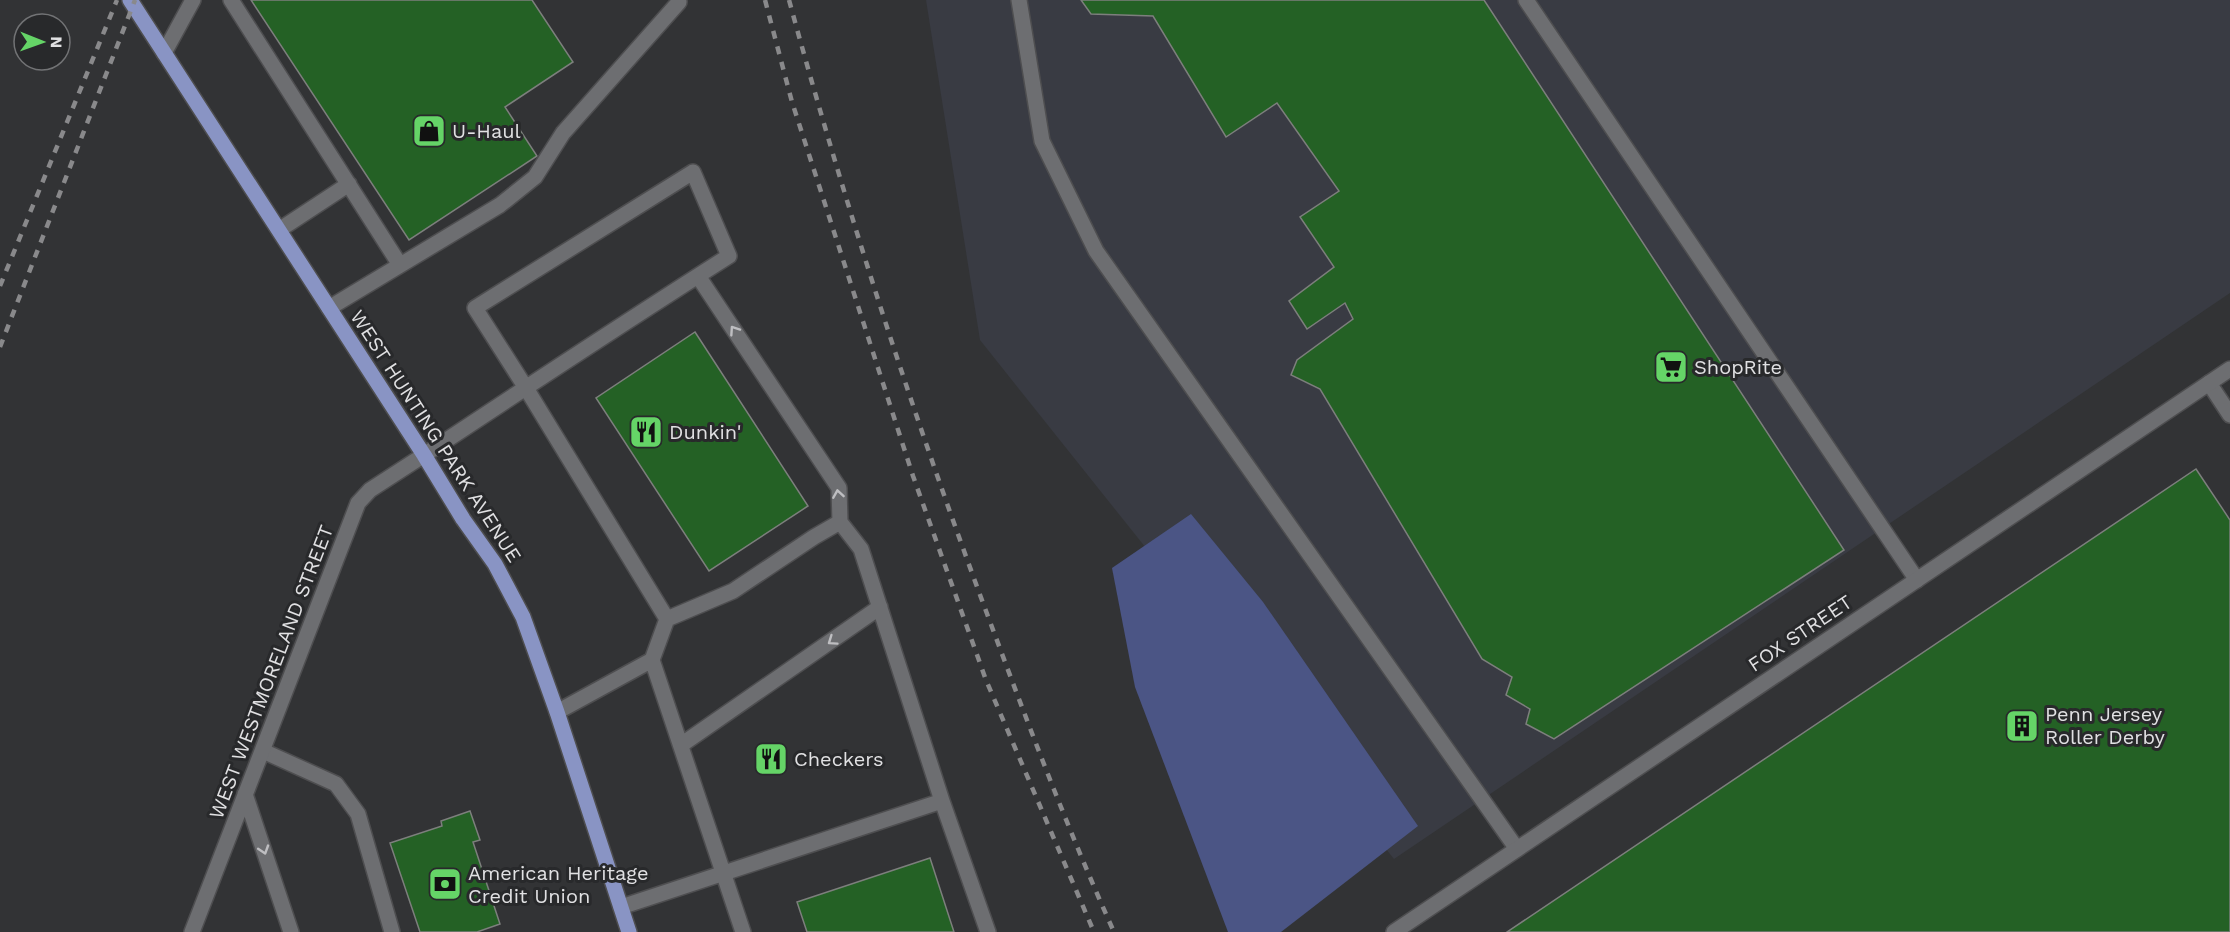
<svg xmlns="http://www.w3.org/2000/svg" width="2230" height="932" viewBox="0 0 2230 932" font-family="'Work Sans',sans-serif">
<rect width="100%" height="100%" fill="#323335"/>
<path fill="#393b43" d="M926,0h1304v293l-836,566 -414,-519z"/>
<path fill="#4b5585" d="M1191,514l72,88 155,224 -137,106h-53l-93,-245 -23,-119z"/>
<path fill="#246125" stroke="#7d7f7d" stroke-width="1.5" d="M251,0h281l41,62 -68,45 32,49 -128,84z
M1081,0h403l360,550 -290,189 -28,-15 4,-15 -24,-14 6,-18 -30,-18 -162,-270 -29,-14 6,-15 56,-41 -8,-16 -38,26 -18,-28 45,-34 -34,-50 39,-26 -62,-88 -51,34 -73,-121 -62,-2z
M695,332l113,174 -99,65 -113,-173z
M2196,469l34,51v412h-723z
M470,811l10,29 -7,2 27,82 -23,8h-57l-30,-89 52,-17 -1,-5z
M930,858l24,74h-147l-10,-30z"/>
<g fill="none" stroke-linecap="round" stroke-linejoin="round">
<g stroke="#4e4e50" stroke-width="18">
<path id="lane" d="M231,0l169,265
M1019,0l23,141 54,110 421,598
M1526,0l391,580
M164,53l29,-53
M279,230l70,-46
M329,308l171,-103 35,-28 28,-44 116,-131
M2209,383l21,32
M424,455c101,-67 203,-134 305,-199l-36,-84 -218,136 51,80 141,231 66,-28 81,-54 26,-15 -1,-34 -141,-212
M652,660l91,272
M557,712l95,-52 15,-41
M681,745l199,-138
M263,751l73,33 22,30 34,118
M942,801l46,131
M621,907l321,-106 -81,-252 -21,-27"/>
</g>
<g stroke="#4e4e50" stroke-width="18">
<path id="street" d="M245,794l46,138
M192,932l166,-429 12,-13 54,-35"/>
</g>
<g stroke="#4e4e50" stroke-width="18">
<path id="secondary" d="M1394,932l836,-563"/>
</g>
<g stroke="#4e4e50" stroke-width="18">
<path id="primary" d="M130,0l294,455 39,64 32,45 28,53 34,95 72,220"/>
</g>
<use href="#lane" stroke="#6d6e71" stroke-width="15"/>
<use href="#street" stroke="#6d6e71" stroke-width="15"/>
<use href="#secondary" stroke="#6d6e71" stroke-width="15"/>
<use href="#primary" stroke="#8994c4" stroke-width="15"/>
<path stroke="#89898b" stroke-width="4.5" stroke-dasharray="8 8" stroke-linecap="butt" d="M765,0l27,102 121,374 73,204 108,252
M789,0c57,209 124,415 200,619 39,105 79,211 125,313
M0,286l117,-286
M0,347l135,-347"/>
</g>
<defs><path id="oneway-chevron" d="M-2-3.5L2.5 0L-2 3.5" fill="none" stroke-width="1.6" stroke-linecap="round" stroke-linejoin="round" transform="scale(1.5)"/></defs>
<g stroke="#bebec1">
<use href="#oneway-chevron" transform="translate(734 330) rotate(-124)"/>
<use href="#oneway-chevron" transform="translate(838 494) rotate(-99)"/>
<use href="#oneway-chevron" transform="translate(832 641) rotate(145)"/>
<use href="#oneway-chevron" transform="translate(264 850) rotate(72)"/>
</g>
<defs>
<g id="shop-square" transform="scale(1.725)"><rect x="-9" y="-9" width="18" height="18" rx="4" fill="#65d467" stroke="#28292b"/><path d="M-5-2.5h2.3a2.7 3.5 0 0 1 5.4 0H5L5.5 6h-11ZM-1.5-2.5h3a1.5 2.3 0 0 0-3 0Z" fill="#111"/></g>
<g id="supermarket-square" transform="scale(1.725)"><rect x="-9" y="-9" width="18" height="18" rx="4" fill="#65d467" stroke="#28292b"/><path d="M-6-5.5h2.5l.6 2H6L4.5 2H-2.5L-4.4-4H-6ZM-1.5 3.2a1.3 1.3 0 1 0 .1 0ZM3 3.2a1.3 1.3 0 1 0 .1 0Z" fill="#111"/></g>
<g id="restaurant-square" transform="scale(1.725)"><rect x="-9" y="-9" width="18" height="18" rx="4" fill="#65d467" stroke="#28292b"/><path d="M-5-6h1v4h1v-4h1v4h1v-4h1v5L-1.5 .5V6h-2V.5L-5-1ZM5-6V6H3V1.5H1.5Q1.5-4 5-6Z" fill="#111"/></g>
<g id="building-square" transform="scale(1.725)"><rect x="-9" y="-9" width="18" height="18" rx="4" fill="#65d467" stroke="#28292b"/><path d="M-4-6H4V6H1V3H-1V6H-4ZM-2.5-4.3h1.7v1.8h-1.7ZM.8-4.3h1.7v1.8H.8ZM-2.5-1h1.7V.8h-1.7ZM.8-1h1.7V.8H.8Z" fill="#111"/></g>
<g id="bank-square" transform="scale(1.725)"><rect x="-9" y="-9" width="18" height="18" rx="4" fill="#65d467" stroke="#28292b"/><path d="M-6-4H6V4H-6ZM0-2.3a2.3 2.3 0 1 0 0 4.6a2.3 2.3 0 1 0 0-4.6Z" fill="#111"/></g>
</defs>
<g fill-rule="evenodd">
<use href="#shop-square" x="429" y="131"/>
<use href="#supermarket-square" x="1671" y="367"/>
<use href="#restaurant-square" x="646" y="432"/>
<use href="#building-square" x="2022" y="726"/>
<use href="#restaurant-square" x="771" y="759"/>
<use href="#bank-square" x="445" y="884"/>
</g>
<g text-anchor="middle" dominant-baseline="central" stroke-width="6" stroke-linejoin="round" paint-order="stroke">
<g font-size="20" fill="#e1e1e3" stroke="#28292b" text-anchor="start">
<text x="452" y="131">U-Haul</text>
<text x="1694" y="367">ShopRite</text>
<text x="669" y="432">Dunkin'</text>
<text x="2045" y="714">Penn Jersey<tspan x="2045" dy="23">Roller Derby</tspan></text>
<text x="794" y="759">Checkers</text>
<text x="468" y="873">American Heritage<tspan x="468" dy="23">Credit Union</tspan></text>
</g>
<g font-size="20" fill="#e1e1e3" stroke="#28292b">
<text transform="translate(436 436) rotate(57)">WEST HUNTING PARK AVENUE</text>
<text transform="translate(1800 633) rotate(-34)">FOX STREET</text>
<text transform="translate(271 672) rotate(-69)">WEST WESTMORELAND STREET</text>
</g>
</g>
<g transform="translate(42 42) rotate(91)"><circle r="28" fill="#28292b" stroke="#727375" stroke-width="1.5"/>
<path d="M0-4.5L10 22L0 15L-10 22Z" fill="#65d467"/>
<text y="-9" font-size="16" font-weight="bold" text-anchor="middle" fill="#e1e1e3">N</text>
</g>
</svg>
